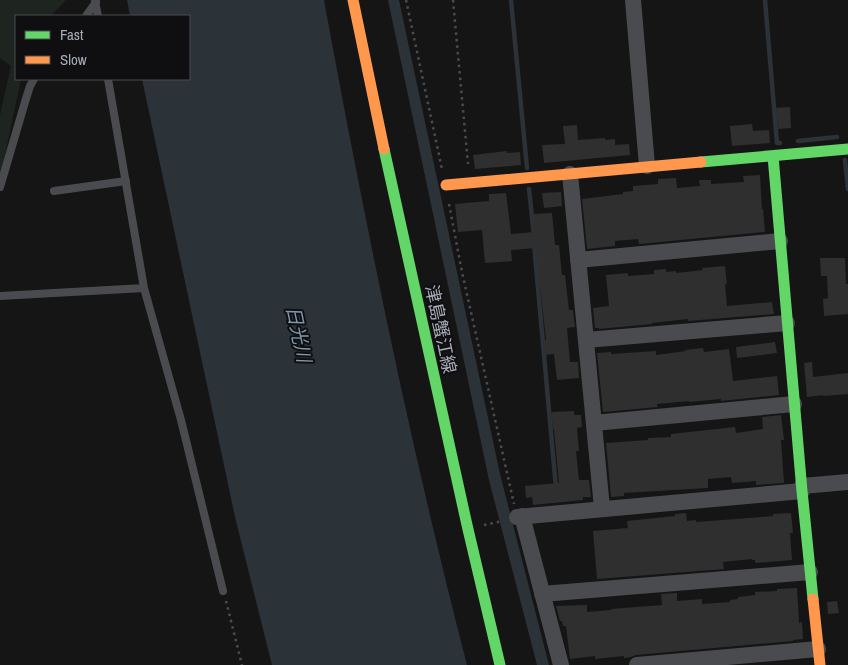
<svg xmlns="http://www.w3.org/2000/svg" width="848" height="665" viewBox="0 0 848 665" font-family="'Archivo Narrow','Noto Sans JP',sans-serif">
<rect width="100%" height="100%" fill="#151515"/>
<path fill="#1e241f" d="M0,0h66l-15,16h-35v63h5l-17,81 -4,14v-59l11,-49 -11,-8z"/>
<path fill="#2b3238" d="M127,0h197c41,223 86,445 143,665h-195l-37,-148 -93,-438h47v-63h-59z
M388,0h11l101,474 49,191h-12l-48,-185z"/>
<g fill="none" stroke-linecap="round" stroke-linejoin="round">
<path stroke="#2b3238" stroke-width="4.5" d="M511,0l16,168
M765,0l12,143h3
M798,141l39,-4
M845,160l3,29
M529,189l5,47
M534,244l22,244"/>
</g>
<path fill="#2f2f30" d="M790,107l1,21 -13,1 -2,-21z
M752,124l1,7 16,-1 1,13 -38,3 -2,-20z
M577,125l1,15 27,-2v2l10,-1v6l14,-1 1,11 -86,8 -2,-18 23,-1 -2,-18z
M507,151v2l13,-1 1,13 -46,4 -2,-14z
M760,175l2,34h1l2,23 -126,12 -1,-5 -23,2v5l-28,3 -5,-50 41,-5v-2l10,-1v-5l25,-2v-5l18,-1 1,10 23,-2 -1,-6h12v4l33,-2 -1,-6z
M561,192l1,14 -18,2 -2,-15z
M506,193l5,41 23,-2 -1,-18 19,-1 3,32h4l3,30h3l4,35h4l2,17 -8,1 3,34h8l1,16 -22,2 -3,-26 -10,1 -1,-15h3l-6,-55h-1l-3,-37 -25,2 1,11 -27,2 -3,-33 -24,2 -3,-28 34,-3v-7z
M820,258h25l1,26h2v30l-24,2 -1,-17 5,-1 -1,-22h-6z
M725,266l2,18h-2l2,22 45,-4 2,12 -86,7v-2l-36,4v1l-53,5v-1h-4l-2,-20 16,-2 -3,-31 22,-2v3l26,-2v-4l12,-1v3l10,-1v2l27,-3 -1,-2z
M775,342l2,11 -40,5 -1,-11z
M703,348l1,4 25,-3 4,32 44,-5 2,19 -58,6v-2l-32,3v-1l-32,3 1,3 -55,5 -6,-59 14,-1v2l45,-3v4l30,-4 -1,-1z
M812,362l1,15 35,-4v21l-25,2v-1l-16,2 -3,-34z
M574,411v4h7l1,12 -5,1 2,23h-3l3,29h10l2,17h-8v3l-50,5 -1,-8 -6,1 -1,-12 34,-3 -5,-54h-1l-2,-17z
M781,415l3,25h-3l3,43 -28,2v-4l-24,2 -1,-6 -23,2v9l-84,5v3l-13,1 -5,-54 42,-3v-2l23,-1v-3l64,-7 1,6 27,-4 -1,-12z
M686,513l1,8 9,-1v2l53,-4 24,-2v-2l18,-1 2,20h-3l2,27 -37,3v-3h-3v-1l-29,3 1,7 -127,10 -4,-48 35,-3 -1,-7 48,-5v-2z
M797,588l2,35 3,-1 1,17 -10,1v1l-157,14 -5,2 -7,1v-2l-29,3v-3l-25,3 -4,-33h-3l-1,-5h-2l-4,-15 31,-1v7l24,-2v-1l51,-4 -1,-11 16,-1v8l25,-2v5l28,-2v-2l8,-1v-2l17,-2v-3l22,-1v-2z
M837,601l2,12 -11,1 -1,-12z"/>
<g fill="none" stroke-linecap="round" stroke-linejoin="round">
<path stroke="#4b4c50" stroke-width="2.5" stroke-dasharray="2.5 4" stroke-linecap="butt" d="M406,0l36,169
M453,0l15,164
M449,204l13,68 52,232
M484,525l19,-4
M226,601l16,64"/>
<path stroke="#4a4b4e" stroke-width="8" d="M95,1l3,15
M86,16l10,-14
M108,79l36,209 37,132 42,171
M0,187l25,-85 5,-16 4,-7
M54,191l72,-10
M0,296l144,-8"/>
<path stroke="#4a4b4e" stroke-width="16" d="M633,0l14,166
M570,174l32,334
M578,260l202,-19
M586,340l201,-17
M594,423l200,-19
M802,486l46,-4
M522,516l39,149
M517,517l285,-26
M542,594l268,-22
M637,665l181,-16"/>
<path stroke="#63d668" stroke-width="11" d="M384,149l83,376 33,140
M773,156l29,335 11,108
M701,162l147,-13"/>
<path stroke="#ff974d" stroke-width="11" d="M353,0l31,149
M446,185l255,-23
M813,599l7,66"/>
</g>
<g text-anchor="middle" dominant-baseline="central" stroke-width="4" stroke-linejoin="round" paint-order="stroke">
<g font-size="18" fill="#a7abb6" stroke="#0f0f11">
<text transform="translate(441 329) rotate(78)">津島蟹江線</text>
</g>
<g font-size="19" font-style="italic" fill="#7f98af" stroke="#0f0f11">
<text transform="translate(299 334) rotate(78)">日光川</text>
</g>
</g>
<rect x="15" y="15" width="175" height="65" fill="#0f0f11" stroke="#4c4d53"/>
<rect x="25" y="31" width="25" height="8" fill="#63d668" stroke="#4c4d53"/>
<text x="60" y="40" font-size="15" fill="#a7abb6">Fast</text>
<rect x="25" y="56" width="25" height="8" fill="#ff974d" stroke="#4c4d53"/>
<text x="60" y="65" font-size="15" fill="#a7abb6">Slow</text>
</svg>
